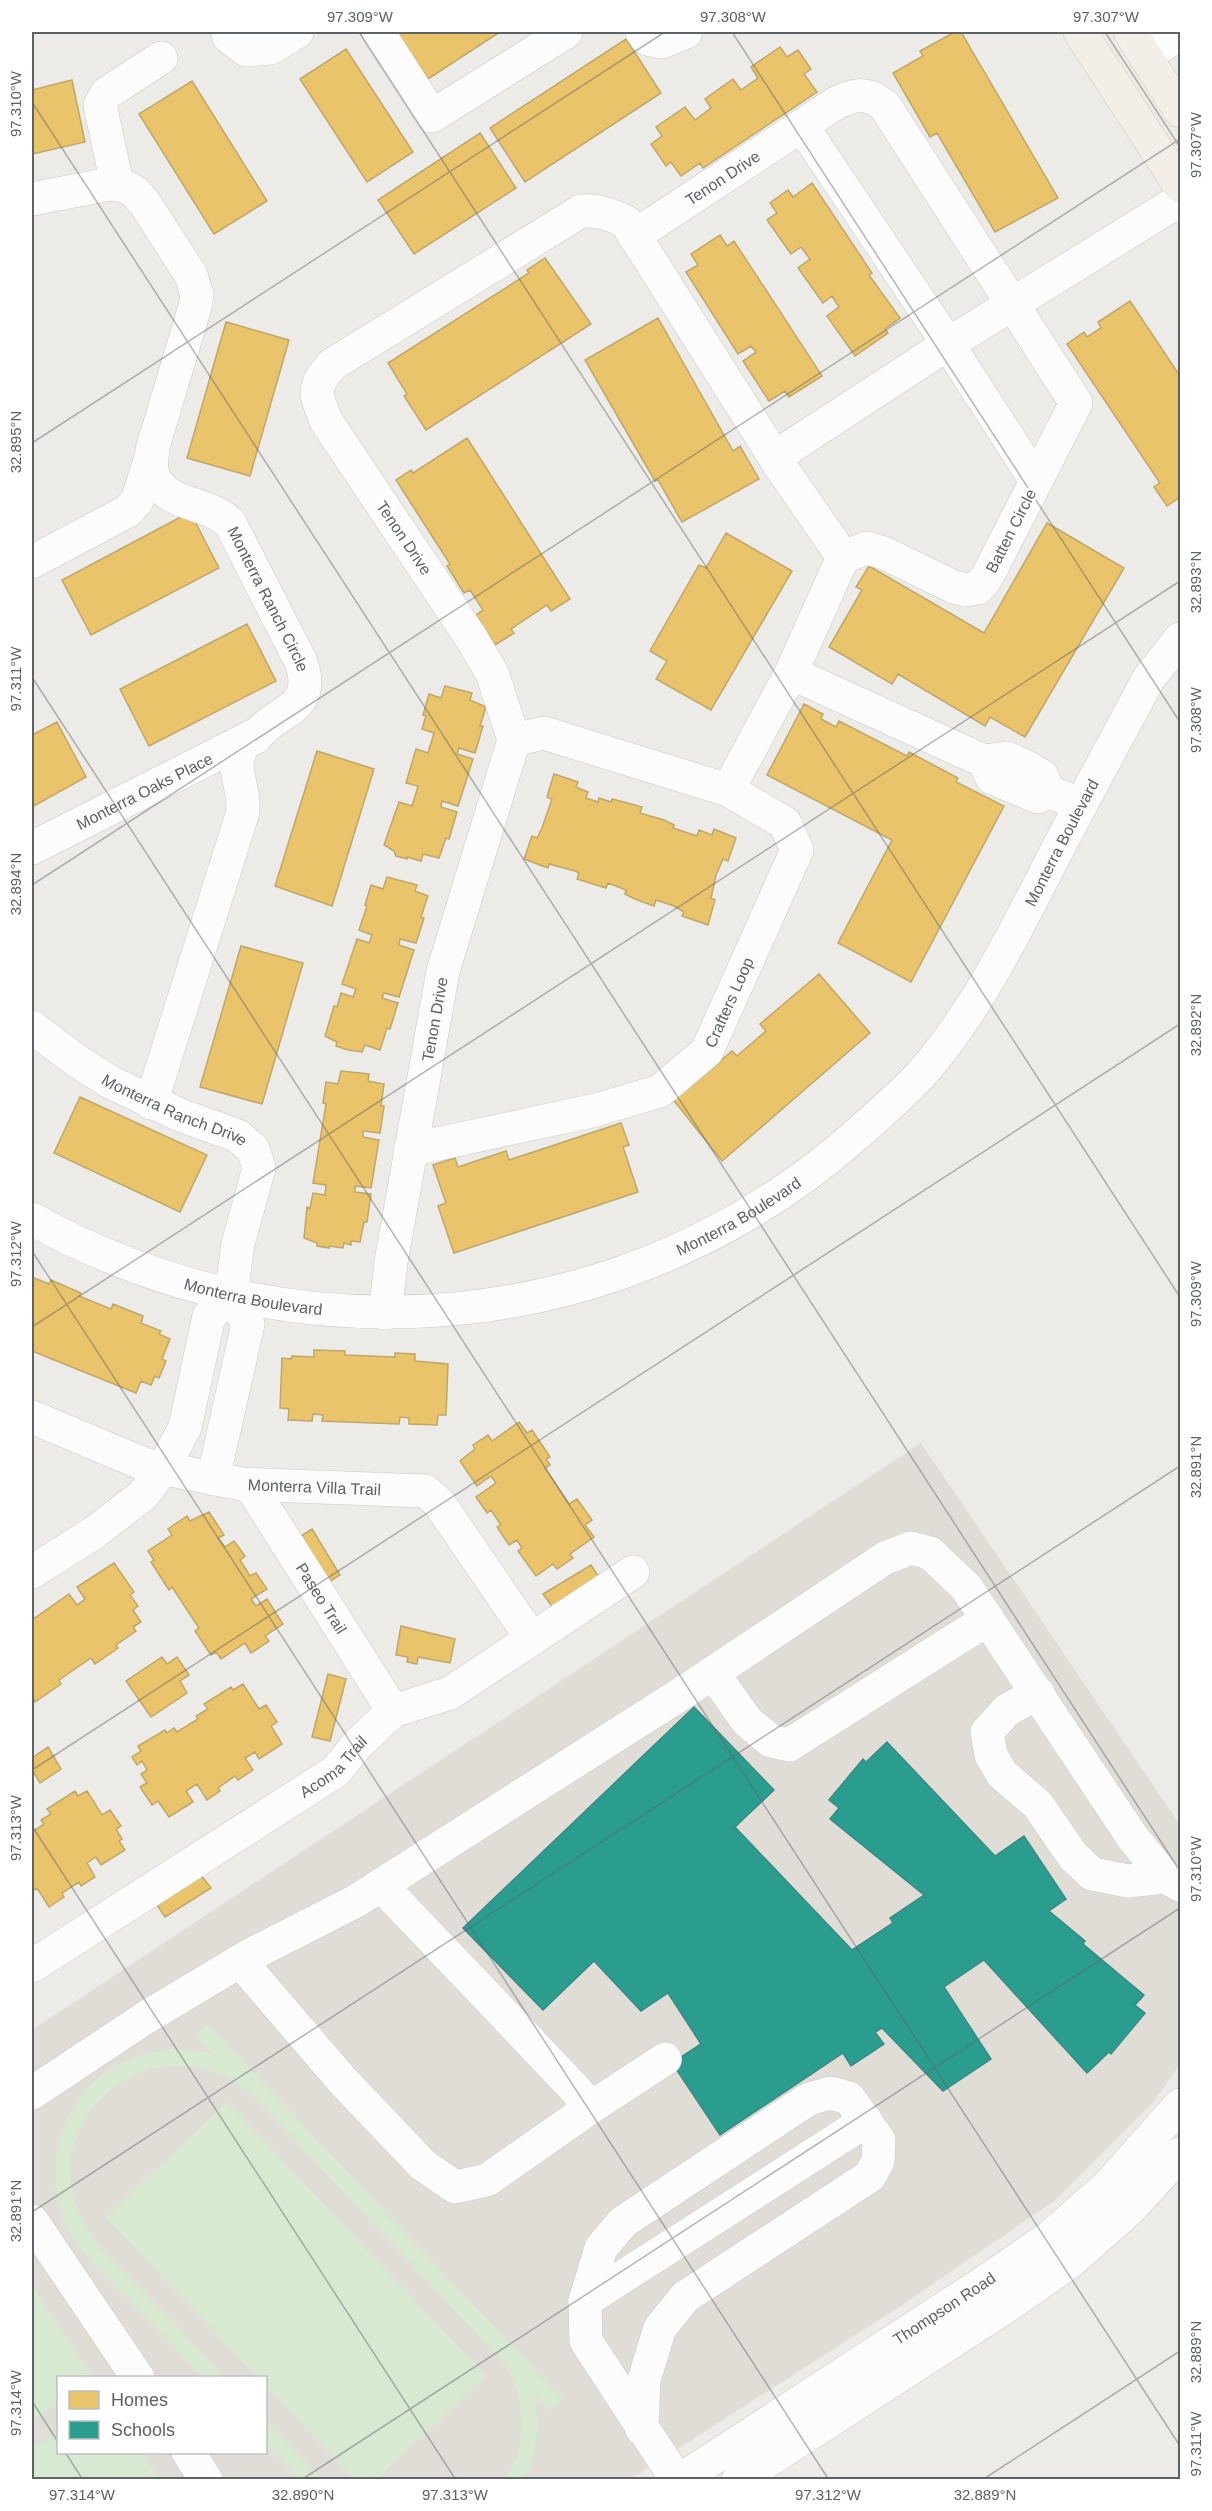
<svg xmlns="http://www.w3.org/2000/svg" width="1212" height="2511" viewBox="0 0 1212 2511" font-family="Arial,sans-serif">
<rect width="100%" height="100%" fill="#edebe8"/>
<path fill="#e0ddd7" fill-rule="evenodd" d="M921,1443l259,382v239l-25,36 -101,101 -152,104 -271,174 -599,1v-450zM58,2378h208v74h-208z"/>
<path fill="#d8e9d2" d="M207,2024l356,375 -12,11 -16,-15c6,30 2,57 -11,84h-19c25,-36 20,-80 -1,-116l-249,-265c-17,-15 -36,-28 -59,-31 -76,-13 -145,61 -121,136 11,36 43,62 69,89 27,28 54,57 81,85h-23c-25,-26 -50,-53 -75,-79 -17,-18 -38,-36 -52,-57 -33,-50 -24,-113 15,-155 32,-34 78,-42 122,-33l-17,-18z
M227,2102l259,274 -109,103h-23l-88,-93v-8l-9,-1 -151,-160z
M32,2285l61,92 -35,1v25l-26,18z
M266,2420l56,59h-23l-33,-35z
M58,2430v22l84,1 16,24 -3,3 -123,-1v-31z"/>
<path fill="#e9c46a" stroke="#bfa769" stroke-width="1.5" d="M397,32h103l-72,47z
M955,32h6l97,166 -63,34 -58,-99 -7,4 -37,-64 30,-17 -3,-5z
M626,39l35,54 -136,89 -35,-54z
M780,47l7,10 11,-7 13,19 -7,5 13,18 -114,76 -3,-5 -19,13 -10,-14 -5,4 -15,-22 11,-8 -6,-9 29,-20 10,13 16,-12 -6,-9 28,-20 8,11 17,-12 -7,-11z
M346,49l67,103 -46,30 -67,-103z
M72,80l13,62 -53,12v-64z
M192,81l75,120 -53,33 -75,-120z
M480,133l36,55 -102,66 -36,-54z
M812,183l60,90 -3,2 31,43 -15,11 3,4 -33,23 -28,-40 12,-9 -7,-11 -9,7 -25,-35 12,-9 -9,-12 -10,7 -24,-34 10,-7 -7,-10 18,-13 5,7z
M720,235l7,11 7,-5 88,135 -33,21 -4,-6 -16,10 -26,-40 13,-9 -5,-6 -13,8 -52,-82 12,-7 -7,-11z
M545,258l46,66 -165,106 -22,-34 3,-2 -19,-31 141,-90 -2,-3z
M1130,301l50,75v121l-13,9 -13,-19 6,-4 -93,-139 17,-12 3,5 14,-9 -3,-6z
M658,318l75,133 7,-5 19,33 -77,43 -24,-42 -3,1 -70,-121z
M226,322l63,18 -39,136 -63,-18z
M467,438l103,161 -19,12 -4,-6 -36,24 3,4 -19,12 -19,-30 7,-5 -13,-20 -6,3 -17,-27 3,-2 -54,-84 15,-10 2,3z
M190,512l29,56 -128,67 -29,-55z
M1047,523l77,45 -99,169 -35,-20 -5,9 -87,-52 -6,10 -63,-37 33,-57 -6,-3 13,-21 115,67z
M726,533l66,38 -81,139 -55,-31 11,-18 -17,-10 49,-86 7,3z
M247,624l29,57 -127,65 -29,-57z
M445,686l27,7 -2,7 16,7 -6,19h3l-8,27 -16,-5 -2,6 16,5 -15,47 -16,-5 -1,6 16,5 -8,27 -3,-1 -7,20 -16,-4 -2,7 -14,-4v2l-11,-3 -2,-5 -10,-6 15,-43 13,4 6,-20 -12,-3 10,-34 12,4 6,-20 -12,-4 4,-13 -3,-1 6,-21 12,4z
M804,704l19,10 -2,5 15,8 3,-6 68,35 2,-4 49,26 -2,4 48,24 -93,176 -73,-39 54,-103 -125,-65z
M57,722l29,55 -54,30v-72z
M317,751l57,18 -42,137 -57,-20z
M554,774l24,8 -2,5 12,5 -2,6 12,4 1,-4 12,4 1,-3 30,8 -2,6 24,7 10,5 -1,3 24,8 2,-6 13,5 2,-6 22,9 -8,23 -5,-2 -7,16 -5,23 4,2 -7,25 -26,-9 2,-4 -10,-6 -18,-6 -2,6 -19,-7 -10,-5 1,-4 -18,-7 -2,5 -29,-9 2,-6 -4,-2 -26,-7 -1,4 -24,-9 8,-23 5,2 5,-10 10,-29 -5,-2z
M387,877l30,8 -2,6 13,5 -7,21 3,1 -8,25 -16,-4 -1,6 15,5 -15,47 -15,-4 -2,5 16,5 -8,26 -3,-1 -7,22 -15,-5 -3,7 -14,-2 -12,-4 1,-4 -12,-6 9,-30 3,1 4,-14 12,4 3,-8 -14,-5 15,-45 12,4 3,-8 -13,-5 8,-24 -2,-1 6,-20 12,4z
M241,946l62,17 -41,141 -62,-17z
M819,974l51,59 -148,128 -51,-64 19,-10 42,-36 5,5 29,-25 -6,-7z
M341,1071l28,3 -1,7 16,3 -3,22h3l-4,27 -17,-2v6l16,3 -8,48 -16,-2v6l16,2 -4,28h-3l-4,20 -9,-1v4l-7,-2 -1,5 -14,-2v2l-12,-2v-3l-13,-5 3,-31 3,1 3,-15 12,2 1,-10 -13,-2 13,-79 -3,-1 3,-21 12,2z
M80,1097l127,58 -27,57 -126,-59z
M621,1123l8,22 -6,2 15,45 -184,61 -16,-47 8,-3 -13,-38 22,-7 3,9 48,-16 3,9z
M32,1277l17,7 2,-4 30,13 -2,3 32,13 2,-5 30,12 -2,7 20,8 -2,3 11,5 -8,20 4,2 -7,17 -4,-2 -4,9 -10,-4 -5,12 -104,-42z
M314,1350l31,1v4l50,2v-4l20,1v7l33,3 -2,51h-8l-1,10 -28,-1v-6l-9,-1 -1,7 -77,-3 1,-6 -10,-1 -1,7 -24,-1 1,-11 -9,-1 2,-50 9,1 1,-3 22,1z
M519,1422l8,11 5,-3 18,27 -4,2 4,6 -5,3 24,36 8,-5 15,21 -7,5 9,12 -24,17 3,4 -16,11 -4,-5 -17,12 -18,-25 4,-3 -5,-8 -8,5 -12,-18 4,-2 -10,-15 -4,3 -11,-16 20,-14 -5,-7 -14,10 -17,-25 15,-12 -2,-4 15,-10 4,6z
M209,1512l15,23 -6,3 7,9 9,-6 11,15 -5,4 10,16 6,-3 11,16 -16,10 5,7 11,-7 16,25 -18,12 4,5 -18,12 -6,-10 -24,16 -5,-7 -5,3 -16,-24 4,-3 -27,-41 -3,3 -18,-28 3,-2 -6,-9 24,-16 -4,-6 19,-13 3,5z
M312,1529l28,46 -16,10 -28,-46z
M114,1563l20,29 -4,3 8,11 -5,4 8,12 -8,5 3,4 -20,14 2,3 -23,16 -4,-6 -32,22 2,4 -26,18 -3,-6v-76l37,-26 8,11 8,-6 -8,-12z
M591,1565l9,14 -46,30 -11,-15z
M401,1626l54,13 -5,24 -32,-6 -1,7 -10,-2 1,-5 -12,-2z
M162,1657l5,7 10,-7 12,18 -9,6 7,12 -36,24 -25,-36z
M328,1674l18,5 -16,62 -18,-4z
M243,1684l16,25 7,-4 11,17 -6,4 11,18 -23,15 -4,-7 -10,6 8,12 -15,10 -3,-4 -17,12 2,3 -13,9 -10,-16 -11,7 7,11 -24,15 -11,-16 -6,4 -12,-18 7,-4 -6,-9 6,-4 -5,-9 -5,4 -5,-8 9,-6 -3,-5 27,-16 2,3 7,-5 3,4 21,-13 -2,-3 12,-7 -4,-5 27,-17 2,3z
M48,1747l13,22 -21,14 -8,-14v-11z
M75,1791l3,5 9,-5 15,24 8,-5 11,16 -5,3 6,10 -3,2 6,9 -24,15 -5,-8 -9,6 8,14 -14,9 -2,-4 -17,11 2,4 -15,10 -12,-19 -5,4v-60l12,-8 -3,-4 10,-6 -4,-5z
M200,1874l11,14 -46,29 -10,-15z"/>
<path fill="#2a9d8f" stroke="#398b83" stroke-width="1.5" d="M694,1707l80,83 -39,37 117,123 41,-27 -3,-5 34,-23 -94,-76 9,-11 -10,-8 34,-41 3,3 21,-20 108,114 29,-20 42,63 -17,12 36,30 -2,3 61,51 -9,10 10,8 -34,41 -2,-2 -22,21 -103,-113 -40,27 47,72 -48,32 -61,-63 -7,4 9,12 -33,22 -8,-13 -123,82 -48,-72 29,-19 -33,-51 -27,18 -47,-50 -51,49 -80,-82z"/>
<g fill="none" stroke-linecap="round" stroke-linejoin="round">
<g stroke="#c7c8c7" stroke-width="34">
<g id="minor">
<path d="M227,32l2,5 17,13 24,-2 27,-16"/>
<path d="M378,32l54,84 134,-84"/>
<path d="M642,32l5,7 15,3 24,-10"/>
<path d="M1145,56l35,-22"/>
<path d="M802,126l146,218 88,137"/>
<path d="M117,184l-17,-79 7,-12 54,-35"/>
<path id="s1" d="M32,199l78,-15 14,2 11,6 9,10 47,73 6,20 -2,12 -43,143c1,9 -2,15 1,24 10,32 55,27 77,49l71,139c17,50 -25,46 -46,76l-7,1c-24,28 0,46 -6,76l-91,288"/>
<path id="s2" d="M634,236l202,-133c20,-9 30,-12 49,3l191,297 -89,174 -9,11 -13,2 -11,-3 -70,-34 -17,-5 -24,9"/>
<path d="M775,457l173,-113 232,-144"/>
<path d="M32,562l96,-51 9,-10 15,-47"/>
<path d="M791,673l193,88 23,-3 22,10 13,8 6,15 33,14"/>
<path d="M984,761l8,17 46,19 10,-6"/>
<path d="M728,790l63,-117 52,-116"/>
<path id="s3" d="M32,848l223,-113"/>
<path id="s4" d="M32,1027l45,34 33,21 70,33 58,21 15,13 6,19 -21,76 -7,51 -22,21 -24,111 -22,42 -20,26 -48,37 -63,40"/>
<path id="s5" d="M410,1150l186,-40 64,-19 47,-40 90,-201 -12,-27 -57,-33 -184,-57 -30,7"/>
<path id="s6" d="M32,1219c266,148 594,119 824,-84 23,-21 48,-41 68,-64 55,-64 92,-141 130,-215 31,-60 63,-118 95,-178l31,-39"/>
<path id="s7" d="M385,1313l6,-51 52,-291 71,-231 -22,-67 -22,-37 -144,-215c-11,-29 -15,-33 7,-57l248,-153c18,-1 29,3 45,11l154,244 63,91"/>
<path id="s8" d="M32,1417l114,48 96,19 183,7 14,12 93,136"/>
<path d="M213,1479l35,-155 -17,-29"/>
<path id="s9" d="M250,1485l143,226"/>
<path d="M713,1673l34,48 24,20 18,4 199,-126"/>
<path d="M1038,1693l-31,17 -20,22 4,23 11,19 36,31 35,51 19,18 36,7 37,-4"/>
<path d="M240,1961l102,119 81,85 32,22 32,-7 100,-70 -9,-18 -197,-207"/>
<path id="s10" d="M32,1966l304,-195 22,-27 35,-33 57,-18 183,-121"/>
<path d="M32,2093l113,-75 107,-64 104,-53 331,-211 198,-132 26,-10 19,5 36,34 167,251 32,39 15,8"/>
<path d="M587,2110l78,-51"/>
<path d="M32,2221l106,157"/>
<path d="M585,2301l281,-180"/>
<path d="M642,2429l2,-49 16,-52 25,-31 185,-121 8,-15 1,-21 -30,-42 -19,-5 -21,6 -186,123 -22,26 -16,53 1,40 91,139"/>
<path d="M188,2452l18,28"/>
<path id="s11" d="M680,2480l303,-197 67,-46 58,-51 72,-81"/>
<path d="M738,2480l263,-170 69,-48 60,-53 50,-55"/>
</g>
</g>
<g stroke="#d6c7b4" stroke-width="34">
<path id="major" d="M1080,32l100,154
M1130,32l50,79"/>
</g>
<use href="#minor" stroke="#fcfcfc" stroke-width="33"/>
<use href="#major" stroke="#f3efe8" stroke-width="33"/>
</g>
<path fill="none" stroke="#5c6266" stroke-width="1.5" stroke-opacity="0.45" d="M359,32l821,1265M732,32l448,690M1105,32l75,115M32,102l1148,1769M32,443l633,-411M32,677l1148,1769M32,885l1148,-746M32,1251l797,1229M32,1327l1148,-746M32,1770l1148,-746M32,1826l424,654M32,2212l1148,-746M32,2401l26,41M65,2452l18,28M301,2480l879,-572M982,2480l198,-129"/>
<g text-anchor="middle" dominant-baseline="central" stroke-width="6" stroke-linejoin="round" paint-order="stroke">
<g font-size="16" fill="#5c6266" stroke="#fff">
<text stroke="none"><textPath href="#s2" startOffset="106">Tenon Drive</textPath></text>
<text transform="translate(1011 531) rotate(-63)">Batten Circle</text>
<text transform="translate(404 538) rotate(56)">Tenon Drive</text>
<text stroke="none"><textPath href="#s1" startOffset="592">Monterra Ranch Circle</textPath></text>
<text stroke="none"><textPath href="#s3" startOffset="126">Monterra Oaks Place</textPath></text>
<text stroke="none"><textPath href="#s6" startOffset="1244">Monterra Boulevard</textPath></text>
<text stroke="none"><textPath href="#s5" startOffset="372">Crafters Loop</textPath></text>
<text stroke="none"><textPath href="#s7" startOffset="298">Tenon Drive</textPath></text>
<text stroke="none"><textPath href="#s4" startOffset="166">Monterra Ranch Drive</textPath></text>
<text stroke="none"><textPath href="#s6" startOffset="740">Monterra Boulevard</textPath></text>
<text stroke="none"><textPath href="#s6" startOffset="236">Monterra Boulevard</textPath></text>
<text stroke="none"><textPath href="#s8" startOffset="294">Monterra Villa Trail</textPath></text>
<text stroke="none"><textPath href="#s9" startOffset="134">Paseo Trail</textPath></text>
<text stroke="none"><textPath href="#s10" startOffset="362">Acoma Trail</textPath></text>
<text stroke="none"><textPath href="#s11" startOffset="315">Thompson Road</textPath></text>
</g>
</g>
<rect width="1212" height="2511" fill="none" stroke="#ffffff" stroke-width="66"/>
<rect x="57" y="2376" width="210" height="78" fill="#ffffff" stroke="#bec0c2" stroke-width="1.5"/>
<rect x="69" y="2391" width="30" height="18" fill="#e9c46a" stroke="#bec0c2" stroke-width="1.5"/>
<text x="111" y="2406" font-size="18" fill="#5c6266">Homes</text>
<rect x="69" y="2421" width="30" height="18" fill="#2a9d8f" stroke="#bec0c2" stroke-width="1.5"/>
<text x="111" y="2436" font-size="18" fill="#5c6266">Schools</text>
<rect x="33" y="33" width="1146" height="2445" fill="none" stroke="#5c6266" stroke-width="2"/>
<g font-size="15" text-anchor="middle" fill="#5c6266">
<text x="360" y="22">97.309°W</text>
<text x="733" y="22">97.308°W</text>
<text x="1106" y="22">97.307°W</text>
<text transform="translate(16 104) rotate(-90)" y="5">97.310°W</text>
<text transform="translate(1196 145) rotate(-90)" y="5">97.307°W</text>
<text transform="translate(16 442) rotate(-90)" y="5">32.895°N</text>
<text transform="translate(1196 582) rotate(-90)" y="5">32.893°N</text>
<text transform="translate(16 679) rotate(-90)" y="5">97.311°W</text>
<text transform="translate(1196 720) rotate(-90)" y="5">97.308°W</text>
<text transform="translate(16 884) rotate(-90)" y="5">32.894°N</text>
<text transform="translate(1196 1025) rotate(-90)" y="5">32.892°N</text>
<text transform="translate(16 1254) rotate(-90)" y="5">97.312°W</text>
<text transform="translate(1196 1294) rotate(-90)" y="5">97.309°W</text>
<text transform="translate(1196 1467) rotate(-90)" y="5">32.891°N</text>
<text transform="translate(16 1828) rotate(-90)" y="5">97.313°W</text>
<text transform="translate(1196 1869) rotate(-90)" y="5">97.310°W</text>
<text transform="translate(16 2211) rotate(-90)" y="5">32.891°N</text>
<text transform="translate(1196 2352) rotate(-90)" y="5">32.889°N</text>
<text transform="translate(16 2403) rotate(-90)" y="5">97.314°W</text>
<text transform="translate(1196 2444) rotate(-90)" y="5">97.311°W</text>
<text x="82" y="2500">97.314°W</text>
<text x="303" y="2500">32.890°N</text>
<text x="455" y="2500">97.313°W</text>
<text x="828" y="2500">97.312°W</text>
<text x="985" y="2500">32.889°N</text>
</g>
</svg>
